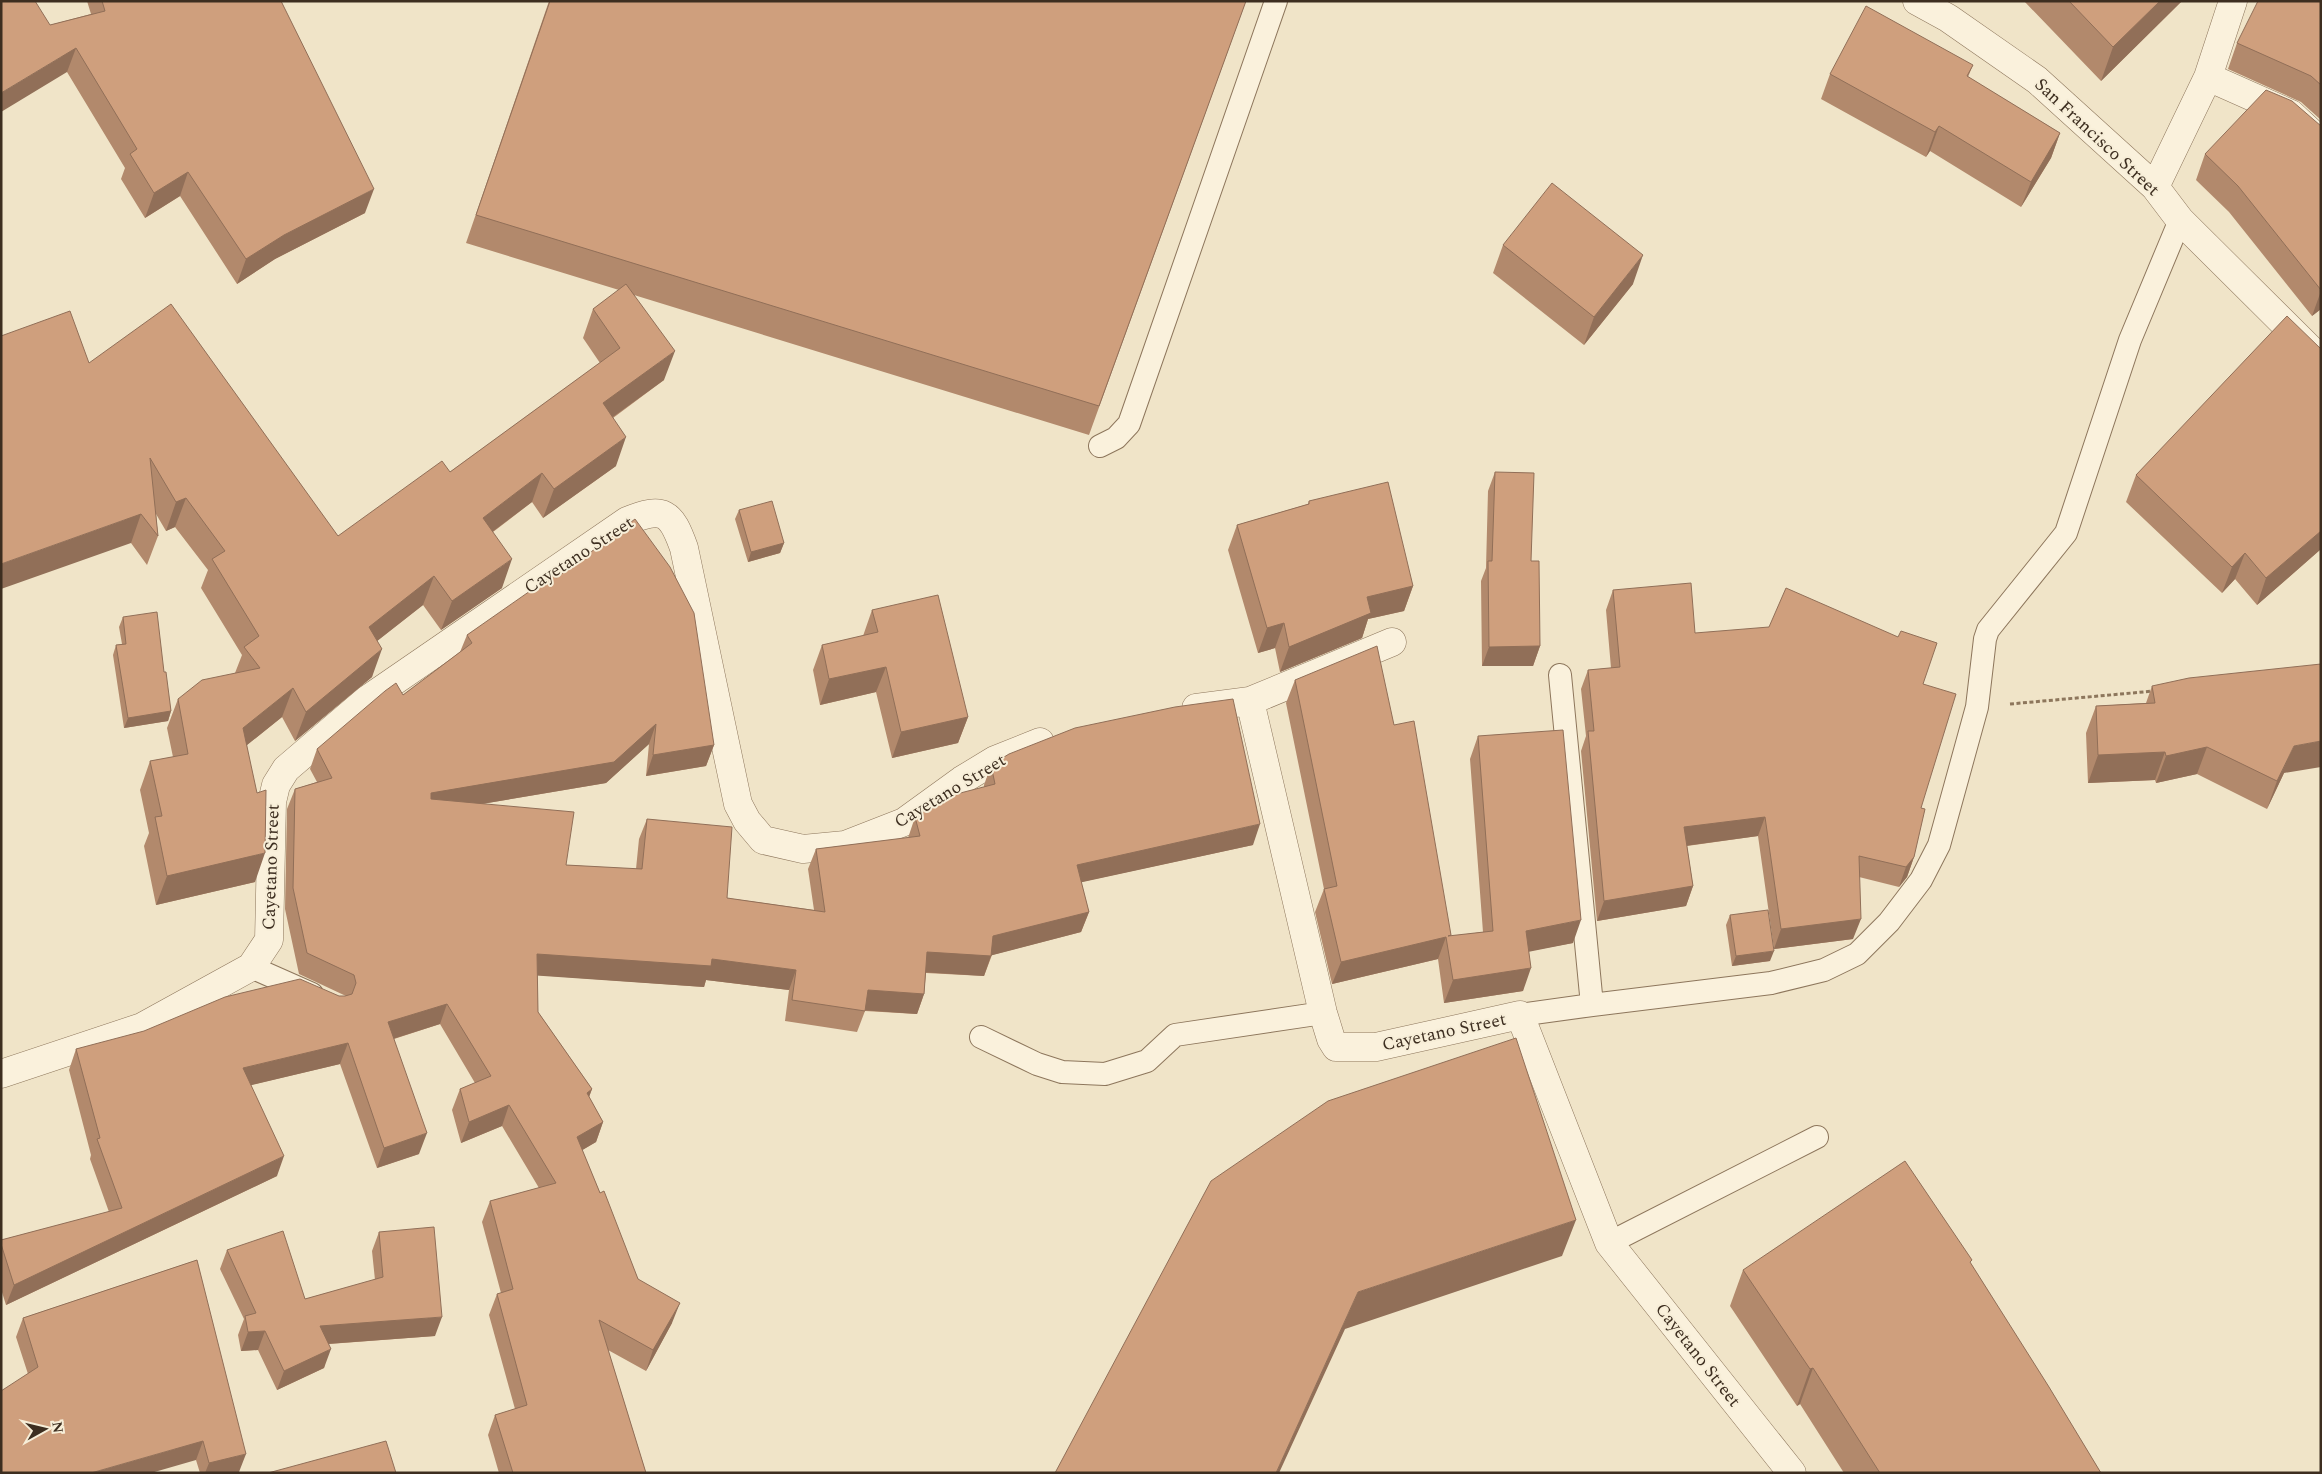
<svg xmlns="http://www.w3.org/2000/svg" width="2322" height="1474" viewBox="0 0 2322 1474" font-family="Spectral,serif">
<rect width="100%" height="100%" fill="#f0e4c8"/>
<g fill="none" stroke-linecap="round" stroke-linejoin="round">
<g stroke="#8d765c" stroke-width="24">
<path id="service" d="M1100,446l16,-8 13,-14 147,-423
M1560,675l32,330
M251,967l61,27
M1520,1015l72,-10 179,-22 53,-13 33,-16 32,-32 32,-42 18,-35 38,-138 8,-68 3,-9 78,-97 64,-193 50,-120
M981,1037l56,27 25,8 43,2 42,-13 28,-26 148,-22
M1609,1243l208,-106"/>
</g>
<g stroke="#8d765c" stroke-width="29">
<path id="minor" d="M1917,1l31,17 89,62 118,107 25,33 141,140
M2208,77l83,37 30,28
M2155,187l53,-110 25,-76
M1250,701l73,312 8,26 5,8h40l144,-32 89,228 183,230
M1196,708l54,-7 142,-59
M1,1074l141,-47 109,-60 18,-27 3,-138 4,-17 10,-16 82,-70 259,-178c37,-15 44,-9 57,27l54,256 9,17 16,19 40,9 42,-4 59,-23 58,-42 33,-20 45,-18"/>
</g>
<path stroke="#8d765c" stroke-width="3" stroke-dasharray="4 2.5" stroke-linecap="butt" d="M2010,704l144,-13"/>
<use href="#service" stroke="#faf1dc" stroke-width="22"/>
<use href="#minor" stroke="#faf1dc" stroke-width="28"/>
</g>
<path fill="#b2896c" d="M87,1h194l84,212 -90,46 -38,25 -57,-88 -35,22 -24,-39 4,-11 -58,-96 -17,-47 41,-11z
M549,1h697l-157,434 -455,-140 30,85 -51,38 3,48 -73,52 -11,-16 -39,30 9,56 -61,42 -18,-25 -46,36 -5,36 -77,64 -13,-24 -35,28 8,137 -99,23 -12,-59 5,-13 -9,-43 10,-29 23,-4 -6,-29 11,-29 57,-26 7,-18 -41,-67 7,-18 -33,-43 -9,4 -10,-17 2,22 -11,29 -16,-22 -42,-180 249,173 112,-64 150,-109 -17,-25 10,-29 26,-19 -153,-47z
M2024,1h158l-81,80z
M2321,1v119l-20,-18 -73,-33 9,-26z
M1973,65l-5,12 92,56 -9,25 -30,49 -91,-56 -4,6 -105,-58 9,-25z
M2321,126v183l-9,7 -83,-104 -33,-32 9,-26z
M1503,245l130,39 -49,61 -91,-72z
M2321,349v200l-64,56 -22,-26 -13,14 -96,-91 10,-27z
M1495,472l36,89 9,85 -7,20h-51l-1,-85 5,-13 2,-77z
M1309,501l104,85 -9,25 -36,8 -6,19 -82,34 -5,-24 -17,5 -30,-103 9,-25 71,-21z
M739,510l45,33 -4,10 -32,9 -13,-43z
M556,578l158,167 -8,21 -60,10 3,-32 -43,39 -125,21 85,61 70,4 3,-30 8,-20 80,79 87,12 -6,-41 8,-20 92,-11 7,-21 69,-30v-2l7,-20 262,80 -172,37 8,30 -8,20 -89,23 -8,21 -58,-3 -2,21 -7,20 -52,-3 -8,21 -72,-11 4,-31 -83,-10 -2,7 -167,-12 1,37 54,77 -3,8 14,25 -7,20 -14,8 18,43 38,86 34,44 -26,48 -38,-21 38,123h-147l-11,-38 7,-20 20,-6 -26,-94 8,-21 4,-1 -19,-71 8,-21 49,-13 -37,-62 -41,17 -9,-33 8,-21 15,-6 -35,-59 -46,15 25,115 -42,14 -37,-104 -89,21 26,91 -271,129 -5,-16v-49l108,-28 -19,-53 1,-4 -22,-85 7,-21 263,-53h7l-47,-22 -14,-65 2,-100 8,-20 22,-7 -7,-13 7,-20 86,-54 57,-43 7,-17z
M1613,590l82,43 228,51 -2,124 -7,49 -7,20 -8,10 -40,-10 -6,62 -79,10 -16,-113 -71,10 6,40 -7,20 -89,15 -16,-170 5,-15 -5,-47 7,-19 23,-2 -5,-58z
M872,610l96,107 -10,26 -66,15 -16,-66 -56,13 -7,-35 9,-25 41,-9z
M123,617l41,55 7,39 -3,10 -44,7 -11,-73 3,-10 6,-1 -3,-17z
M1295,680l99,45 57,211 32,-4 -13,-173 8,-23 95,207 -44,8 -6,40 -79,12 -6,-44 -106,25 -17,-72 9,-23 -38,-186z
M2152,686l132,87 -17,36 -70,-35 -41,9 -1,-3 -67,3 -2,-50 10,-27 50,-3z
M1730,915l40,46 -38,5 -6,-41z
M379,1232l56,104 -106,8 -5,24 -47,22 -19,-40 -17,1 -3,-16 6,-16 -24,-50 7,-19 78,49 70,-19 -3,-29z
M197,1260l42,212 -1,1h-38l-4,-13 -168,-86 -12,-37 7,-19z
M1971,1264l130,209h-257l-44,-69 -3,2 -67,-100 13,-36z"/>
<path fill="#916f58" d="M2160,1h22l-81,80 12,-34z
M76,48l-9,24 -66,40v-19z
M1939,126l-9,25 -4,6 9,-25z
M2060,133l-9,25 -30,49 10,-25z
M188,172l-8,24 -35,22 9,-25z
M374,189l-9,24 -90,46 -38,25 9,-25 38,-24z
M1643,255l-10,29 -49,61 10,-28z
M2321,291v18l-9,7z
M675,351l-11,29 -72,52 11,-29z
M626,437l-10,29 -73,52 11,-29z
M542,473l-10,29 -60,45 11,-29z
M186,498l-11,29 -9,4 10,-29z
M141,514l-10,29 -130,46v-25z
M2321,531v18l-64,56 9,-27z
M784,543l-4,10 -32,9 3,-10z
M2245,553l-10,26 -13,14 10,-26z
M512,559l-10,29 -61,42 11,-29z
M434,576l-11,29 -65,51 11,-29z
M1413,586l-9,25 -36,8 -6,19 -82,34 9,-25 78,-50z
M1284,623l-9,25 -17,5 9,-25z
M1540,646l-7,20h-51l7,-19z
M382,649l-10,28 -77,64 11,-29z
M886,667l-10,25 -56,13 9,-26z
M293,688l-11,29 -50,40 11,-29z
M171,711l-3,10 -44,7 4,-10z
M968,717l-10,26 -66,15 9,-26z
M656,724l-7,20 -43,39 -183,31 8,-21z
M2321,741v26l-37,6 -17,36 10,-28 17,-35z
M714,745l-8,21 -60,10 7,-21z
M2207,747l-10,27 -41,9 10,-27z
M2165,752l-10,28 -67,3 10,-28z
M1765,817l-7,19 -81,11 7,-20z
M1260,824l-7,21 -184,40 8,-20z
M265,853l-10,29 -99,23 11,-29z
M1914,857l-7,20 -8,10 7,-20z
M1693,886l-7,20 -89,15 7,-20z
M1089,912l-8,20 -92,24h2l-7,20 -64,-4 7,-20z
M1861,919l-8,20 -79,10 7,-20z
M1581,920l-8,23 -56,11 9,-23z
M1446,937l-8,22 -106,25 9,-22z
M1774,951l-4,10 -38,5 4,-10z
M537,954l175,5 84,11 -7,20 -83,-10 -2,7 -175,-12z
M1531,968l-8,23 -79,12 9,-23z
M868,990l56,4 -7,20 -57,-4z
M447,1004l-7,20 -60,19 8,-21z
M348,1043l-8,21 -105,25 8,-21z
M592,1089l-8,21 3,-17z
M509,1105l-7,21 -41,17 8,-21z
M603,1122l-7,20 -27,16 8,-21z
M427,1133l-8,21 -42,14 7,-20z
M284,1156l-7,20 -271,129 8,-20z
M1576,1220l-14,36 -217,73 -66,144h-3l82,-181z
M680,1303l-8,20 -26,48 7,-21z
M442,1317l-7,19 -122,9 7,-19z
M265,1331l-7,19 -17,1 7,-19z
M331,1349l-7,19 -47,22 7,-19z
M1813,1368l-13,36 -3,2 13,-37z
M203,1441l-7,19 -45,13h-60z
M246,1454l-7,18 -34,1 4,-10z"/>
<path fill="#cf9f7d" stroke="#916f58" d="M1,1h34l15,24 55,-14 -3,-10h179l93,188 -90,46 -38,24 -58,-87 -34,21 -24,-39 7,-5 -61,-101 -75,45z
M550,1h696l-147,405 -623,-191z
M2069,1h91l-47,46z
M2258,1h63v84l-10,-9 -74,-33z
M1866,6l107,59 -6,11 93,57 -29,49 -92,-56 -4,6 -105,-58z
M2266,90l26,11 29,25v164l-83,-104 -33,-32z
M1552,183l91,72 -49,62 -91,-72z
M626,284l49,67 -72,52 23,34 -72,52 -12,-16 -59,45 29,41 -60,42 -18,-25 -65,51 13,22 -76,63 -13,-24 -50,40 14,65 9,-3 -1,63 -98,23 -12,-59 7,-1 -12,-55 38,-7 -10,-55 24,-19 58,-12 -16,-21 15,-11 -47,-77 13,-8 -39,-53 -10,4 -26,-44 8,78 -17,-22 -140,50v-228l69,-25 19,52 82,-59 167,232 104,-75 8,11 170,-124 -27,-39z
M2287,316l34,33v182l-55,47 -21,-25 -13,14 -96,-92z
M1495,472l39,1 -3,88h8l1,85 -51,1 -1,-86h4z
M1388,482l25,104 -46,11 4,16 -82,34 -5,-24 -17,5 -30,-103 72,-21v-3z
M772,501l12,42 -33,9 -12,-42z
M635,519l35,48 24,46 20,132 -61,10 3,-31 -42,38 -183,31v6l143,13 -8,53 76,4 5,-50 85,8 -5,71 98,14 -9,-63 104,-13 -5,-19 30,-20 50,-13 -4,-19 18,-11 66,-26 100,-21 58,-8 27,125 -183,41 12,47 -96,24 -2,20 -64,-4 -3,42 -56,-4 -3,21 -73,-11 4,-30 -84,-11 -1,7 -174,-12 1,58 54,77 -5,4 16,29 -26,15 23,56 4,-2 34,88 42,24 -27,47 -54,-30 47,153h-133l-18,-58 32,-10 -30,-111 16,-5 -23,-88 66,-18 -47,-78 -40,17 -9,-33 31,-13 -44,-72 -59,18 39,111 -43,15 -36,-105 -105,25 41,88 -270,129 -13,-41v-4l121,-32 -25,-69 3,-1 -24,-89 68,-18 81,-34 75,-18 39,17h6l7,-2 4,-11 -2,-8 -47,-22 -14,-65 2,-99 37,-11 -15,-29 68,-58 11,-8 7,12 69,-52 -5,-8 86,-60 3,3z
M1691,583l4,50 74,-6 17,-39 112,49 3,-6 36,12 -14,41 33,10 -35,114 4,1 -11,48 -8,10 -47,-11 2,63 -80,10 -16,-112 -81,10 9,59 -89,15 -16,-170h6l-6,-61 32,-3 -7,-77z
M938,595l30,122 -67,15 -15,-65 -57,12 -7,-34 56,-13 -6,-22z
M157,612l7,60h2l5,39 -43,7 -12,-73 10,-1 -3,-27z
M1377,646l17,79 20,-4 37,214 -3,1 45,-5 -15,-195 85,-6 18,190 -55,11 5,37 -78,12 -7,-43 -105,25 -17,-73 13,-3 -42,-206z
M2321,664v77l-27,5 -17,35 -70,-34 -41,9 -1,-4 -67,3 -2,-49 59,-3 -3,-17 37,-8z
M1768,910l6,41 -38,5 -6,-41z
M1516,1038l60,182 -218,72 -82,181h-221l156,-292 117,-80z
M1905,1161l67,99 -2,2 79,125 52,86h-221l-67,-105 -3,1 -67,-99z
M434,1227l8,90 -122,9 11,23 -47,22 -19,-40 -17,1 -3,-16 11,-3 -29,-63 56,-19 22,68 78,-22 -4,-45z
M197,1260l49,194 -37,9 -6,-22 -112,32h-90v-82l37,-24 -15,-49z
M386,1441l10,32h-128z"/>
<g text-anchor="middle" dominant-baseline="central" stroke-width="4" stroke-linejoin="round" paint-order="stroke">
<g font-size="18" fill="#3d2e20" stroke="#f7eed8">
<text transform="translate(2097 137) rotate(43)">San Francisco Street</text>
<text transform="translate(579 555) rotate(-33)">Cayetano Street</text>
<text transform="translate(950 791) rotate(-31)">Cayetano Street</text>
<text transform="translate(271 867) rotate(-88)">Cayetano Street</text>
<text transform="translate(1444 1032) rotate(-12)">Cayetano Street</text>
<text transform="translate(1698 1355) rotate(52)">Cayetano Street</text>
</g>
</g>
<rect width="2322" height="1474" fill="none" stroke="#3d2e20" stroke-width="5"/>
<g transform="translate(45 1429) rotate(82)" stroke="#f7eed8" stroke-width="4" paint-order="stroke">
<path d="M0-4L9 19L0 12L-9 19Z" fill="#3d2e20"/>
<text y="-8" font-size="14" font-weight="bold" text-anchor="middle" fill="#3d2e20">N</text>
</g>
</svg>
